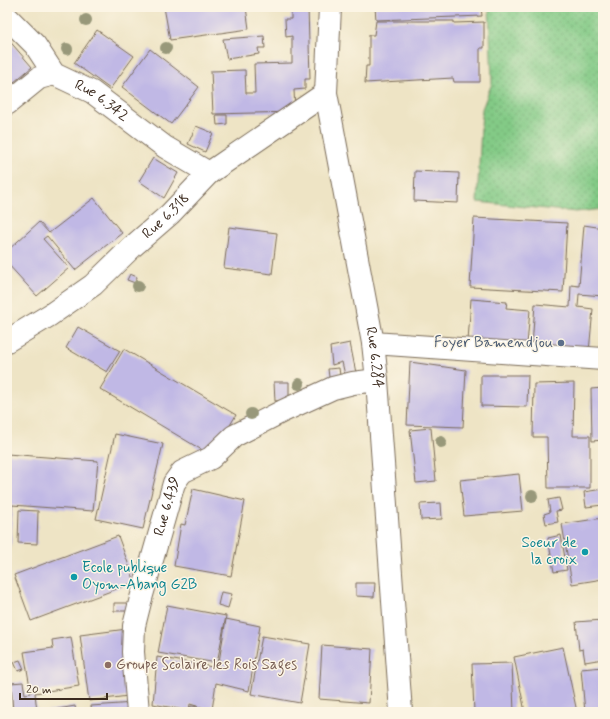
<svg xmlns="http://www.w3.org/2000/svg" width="610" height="719" viewBox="0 0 610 719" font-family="Mynerve,sans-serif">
<defs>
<pattern id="grass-dots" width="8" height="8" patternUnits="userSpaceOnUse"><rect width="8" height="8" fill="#83ca86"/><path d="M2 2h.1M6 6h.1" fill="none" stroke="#6ca46d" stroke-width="1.8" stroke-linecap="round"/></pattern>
</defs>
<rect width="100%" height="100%" fill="#fcf5e5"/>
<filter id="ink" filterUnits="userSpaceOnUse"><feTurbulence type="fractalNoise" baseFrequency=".025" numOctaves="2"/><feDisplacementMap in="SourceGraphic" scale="8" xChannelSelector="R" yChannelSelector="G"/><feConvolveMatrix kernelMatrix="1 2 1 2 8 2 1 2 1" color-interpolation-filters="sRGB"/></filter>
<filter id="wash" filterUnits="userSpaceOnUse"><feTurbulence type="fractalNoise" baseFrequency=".012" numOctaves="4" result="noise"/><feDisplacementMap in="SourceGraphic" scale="16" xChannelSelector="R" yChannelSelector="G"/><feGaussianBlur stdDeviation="0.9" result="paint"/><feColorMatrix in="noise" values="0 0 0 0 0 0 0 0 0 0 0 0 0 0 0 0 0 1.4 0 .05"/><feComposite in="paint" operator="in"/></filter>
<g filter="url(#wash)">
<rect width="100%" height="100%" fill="#eee4c5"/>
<path fill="url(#grass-dots)" stroke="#5f7a52" d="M489,7h114v202l-27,3 -99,-10 5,-93 10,-26z"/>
<g id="blocks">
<path fill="#c0b8e5" d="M164,7h82l3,22 -79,11z
M291,7h17l2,72h-5v10l-11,1 1,22 -82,2 -2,-43 34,-1 1,23h9l-1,-29 38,-1v-27l-6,1 -1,-18h6z
M375,7h106l1,9 -106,4z
M376,21h78v2l30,-1v26h-4v34h-26l-1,-4 -88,5 1,-17h3v-31h5z
M97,30l37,26 -24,33 -36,-26z
M264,36l1,12h-7l1,6 -32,5 -4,-20z
M7,38l25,29 -25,21z
M150,49l49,38 -28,37 -49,-37z
M216,115h11v9l-10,1z
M196,126l17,7 -8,19 -17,-8z
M153,158l25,15 -14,25 -25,-17z
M415,171l44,2 -1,30 -44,-2z
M94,198l28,35 -47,37 -28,-34 -4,3 26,29 -32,28 -30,-33v-12l32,-29 10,11z
M474,218l93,5 -4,69 -93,-5z
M584,225l19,3v68l-24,-2 -1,13 15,2 -4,43 -57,-6 3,-42 35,3 1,-22 8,1z
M229,227l48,6 -5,41 -48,-6z
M130,274l7,3 -2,6 -8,-3z
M471,299l36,3 -1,6 24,2 -3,35 -59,-4z
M78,327l42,24 -13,21 -41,-24z
M350,343l6,30 -11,2 -3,-13 -10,3 -2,-18z
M124,349l112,66 -24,41 -112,-67z
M410,362l56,8 -3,57 -56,-2z
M339,368l2,15 -11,2 -2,-16z
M481,375h47l-1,32 -46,-1z
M274,382h15v18l-14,1z
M574,383l-1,53h17v52h-42l-1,-51h-14l1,-53z
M603,388v52l-11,1 -1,-52z
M431,428l5,53 -20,2 -6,-53z
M115,434l48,10 -20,85 -47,-10z
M7,454l91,7 -5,50 -81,-6 -1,43h-4z
M519,474l4,37 -59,5 -4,-36z
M193,489l52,12 -14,75 -57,-10 7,-42 4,1z
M603,489v16l-17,2 -2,-15z
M559,498l3,12 -6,1 2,11 -12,2 -2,-10 6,-2 -2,-12z
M441,503l1,16 -21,1 -1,-16z
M19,510l19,1 -1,33 -19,-1z
M603,518v61l-31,5 -10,-60z
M561,535l6,35 -13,2 -6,-34z
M118,536l17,46 -104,39 -17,-46z
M356,583h19l-1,14 -18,-1z
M221,592l11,2 -4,14 -10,-3z
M114,603h14l-1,8h-13z
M167,605l59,11 -9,47 -59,-10z
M226,619l34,7 -11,65 -33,-8 -4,27 -11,-3 -1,5h-10l1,-6 9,1 -10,-3 -1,7 -36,-7 4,-47 61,11z
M603,620v39l-18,3 -2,-13 -4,1 -3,-28z
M7,624h1l1,11h-2z
M127,629l9,66 -47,6 -9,-66z
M262,636l48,8 -10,59 -49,-9z
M71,637l8,49 -44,7 2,19h-24l-2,-29 12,-1 2,12 6,-1 -7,-41 29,-4 -1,-8z
M322,645l50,4 -3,54 -50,-4z
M563,647l14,65h-52l-11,-55z
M20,660l4,9 -6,2 -4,-9z
M512,663l2,49h-40l-2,-48z
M603,667v45h-18l-4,-43z
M134,703l1,9h-43l-1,-6z
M75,706l1,6h-29v-1z"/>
</g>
</g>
<g filter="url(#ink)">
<use href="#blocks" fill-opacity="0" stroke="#7a6b58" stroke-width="1"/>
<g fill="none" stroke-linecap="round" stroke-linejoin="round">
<g stroke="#7a6b58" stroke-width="24">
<g id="minor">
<path id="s1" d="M330,7l-4,86 47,250 4,37 24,332"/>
<path id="s2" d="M7,17l28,28 19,29 38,18 73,55 44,26"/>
<path d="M7,104l32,-26 15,-4"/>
<path id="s3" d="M7,341l43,-26 43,-30 39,-38 38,-33 39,-41 117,-80"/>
<path d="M373,343l230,16"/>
<path id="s4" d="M138,712l-5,-60 1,-26 6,-24 34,-119 8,-11 29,-14 23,-22 49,-25 50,-23 20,-5 24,-3"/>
</g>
</g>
<use href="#minor" stroke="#fff" stroke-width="22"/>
</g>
<g fill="#98987a">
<circle cx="86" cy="20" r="6"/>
<circle cx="166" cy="48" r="6"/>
<circle cx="67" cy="49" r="6"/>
<circle cx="138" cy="286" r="6"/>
<circle cx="299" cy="384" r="6"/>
<circle cx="251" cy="414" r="6"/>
<circle cx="441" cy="442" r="6"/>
<circle cx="532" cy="496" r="6"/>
</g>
</g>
<circle fill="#5c6f8a" stroke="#fcf5e5" stroke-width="1.5" cx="561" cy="343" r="4"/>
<g fill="#0f9aa8" stroke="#fcf5e5" stroke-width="1.5">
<circle cx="585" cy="552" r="4"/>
<circle cx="74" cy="577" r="4"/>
</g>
<circle fill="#8d6e63" stroke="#fcf5e5" stroke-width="1.5" cx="108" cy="665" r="4"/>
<g text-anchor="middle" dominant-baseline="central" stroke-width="3" stroke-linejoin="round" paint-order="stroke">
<g font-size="15" fill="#3b2a1e" stroke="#fcf5e5">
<text stroke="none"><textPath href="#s2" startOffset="129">Rue 6.342</textPath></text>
<text stroke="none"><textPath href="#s3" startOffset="203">Rue 6.318</textPath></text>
<text stroke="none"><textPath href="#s1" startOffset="355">Rue 6.284</textPath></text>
<text stroke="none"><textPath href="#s4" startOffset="210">Rue 6.439</textPath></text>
</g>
<g font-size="15" fill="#4e5e75" stroke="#fcf5e5" text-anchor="end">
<text x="553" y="343">Foyer Bamendjou</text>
</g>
<g font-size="15" fill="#0d838f" stroke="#fcf5e5" text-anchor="end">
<text x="577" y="543">Soeur de<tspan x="577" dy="17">la croix</tspan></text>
<text x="82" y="568" text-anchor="start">Ecole publique<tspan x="82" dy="17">Oyom-Abang G2B</tspan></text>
</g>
<g font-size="15" fill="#785e54" stroke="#fcf5e5" text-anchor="start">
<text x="116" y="665">Groupe Scolaire les Rois Sages</text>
</g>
</g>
<rect width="610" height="719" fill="none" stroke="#fcf5e5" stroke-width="24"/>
<path d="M20 693v6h87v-6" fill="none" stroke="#3b2a1e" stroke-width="2"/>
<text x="26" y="693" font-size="12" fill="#3b2a1e" stroke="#fcf5e5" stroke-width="3" paint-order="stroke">20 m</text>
</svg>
